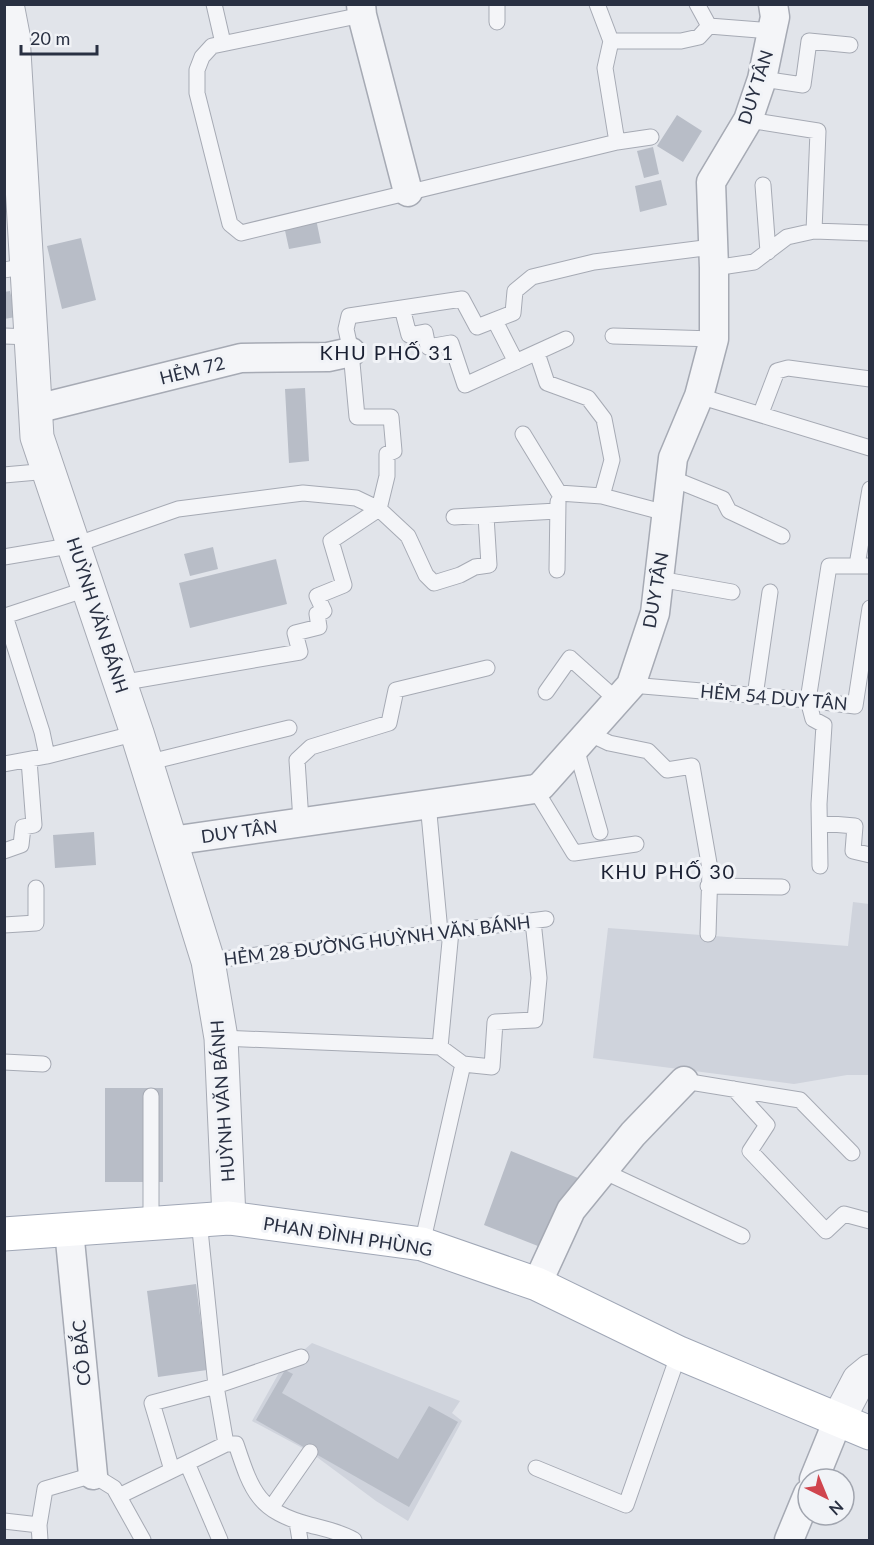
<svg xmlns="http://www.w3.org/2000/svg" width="874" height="1545" viewBox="0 0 874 1545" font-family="Lato,sans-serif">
<rect width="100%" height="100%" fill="#e1e4ea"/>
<path fill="#cfd3dc" d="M853,902l16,2v171h-22l-53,9 -201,-26 15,-130 240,18z
M312,1343l148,58 -8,12 10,8 -54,100 -32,-20 -66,-49 -58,-31 28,-50z"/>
<path fill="#b8bdc7" d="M677,115l25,16 -19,31 -26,-16z
M653,147l6,27 -15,4 -7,-27z
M661,180l6,25 -27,7 -5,-26z
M316,219l5,24 -32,6 -5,-23z
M81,238l15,62 -34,9 -15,-63z
M10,291l6,26 -12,2v-27z
M305,388l4,73 -20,2 -4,-74z
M213,547l5,22 -28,7 -6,-22z
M276,559l11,45 -97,24 -11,-45z
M94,832l2,33 -41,3 -2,-33z
M105,1088h58v94h-58z
M511,1151l67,27 -35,70 -59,-23z
M196,1284l11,86 -49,7 -11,-86z
M285,1370l8,4 -11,19 116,66 31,-53 29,16 -49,85 -153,-87z"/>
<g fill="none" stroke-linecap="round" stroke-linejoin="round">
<g stroke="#a6aab4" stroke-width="17">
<path id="service" d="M214,4l9,39
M597,4l14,37 -6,27 12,74
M697,4l12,22
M362,15l-150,31 -10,11 -5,13v23l33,131 11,9 376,-91 34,-5
M497,22v-18
M611,41h70l18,-4 10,-11 63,5
M762,79l41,6 6,-44 41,4
M748,120l70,11 -4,100
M763,185l5,67
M714,268l40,-6 33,-25 27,-6 56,2
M4,270l23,-4
M402,308l7,27 16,-3 3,15 23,-4 14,42 101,-46
M495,321l21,41
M4,336l27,1
M613,336l101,3
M537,353l10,30 41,15 16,21 8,41 -10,36
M699,396l171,52
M761,413l16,-42 11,-3 82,11
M523,434l36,59 43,3 64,17
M4,475l45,-4
M671,478l52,21 6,12 53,25
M454,517l103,-6
M4,557l71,-12 103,-36 125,-16 53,5 23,11 29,27 18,39 8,8 26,-8 15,-8 14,-2 -3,-49
M857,565l13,-76
M557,570l1,-68
M659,579l73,13
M120,683l180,-31 -5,-19 24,-6 -2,-13 7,-3 -7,-15 27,-11 -13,-44 48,-32 8,-33v-22l7,-3 -3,-34h-34l-6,-65 -5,-23 3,-13 113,-17 15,28 36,-14 2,-22 17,-14 62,-15 118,-15
M631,685l177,15 47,6 15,-98
M546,692l24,-34 48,43
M755,696l15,-104
M588,733l21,10 39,8 19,19 25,-4 18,103 -2,65
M576,748l24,84
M47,756l-5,-24 -37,-116 85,-28
M146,763l143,-35
M4,764l43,-8 90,-23
M535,789l39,64 62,-9
M428,803l12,129
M301,821l-4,-61 14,-13 78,-24 7,-33 91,-22
M820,823l35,3 -2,25 17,4
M4,851l17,-6 2,-18 11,-2 -5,-65
M820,866l-1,-62 5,-79 -11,-6 -5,-19 21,-134h41
M708,886l74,1
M4,925l32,-2v-35
M208,961l338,-42
M221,1038l219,9 23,17 29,3 3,-45 40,-2 4,-42 -6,-57
M440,1047l11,-116
M4,1062l39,2
M684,1081l116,19 52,53
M734,1089l33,36 -17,26 76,80 18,-17 26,7
M151,1096v128
M603,1171l139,65
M199,1220l17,166 10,58h10c16,48 22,67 74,81 15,4 31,7 44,15
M422,1244l41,-180
M187,1463l39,-19
M536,1468l90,37 53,-152
M172,1470l-20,-67 64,-17 85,-29
M119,1496l68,-33 33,77
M271,1508l39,-56
M4,1521l35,4
M297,1522l3,18
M40,1540l-1,-15 6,-36 48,-14 21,13 29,52"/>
</g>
<g stroke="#a6aab4" stroke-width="31">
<path id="minor" d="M361,4l1,11 46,177
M36,409l205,-51 87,-1 23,-5
M171,841l364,-52 6,-3 90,-101 24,-72 18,-155 26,-62 15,-57v-71l-3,-86 37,-62 14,-41 10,-48 3,-14 -2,-13
M69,1230l24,245
M537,1284l34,-74 62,-76 51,-53
M814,1479l24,-59
M789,1540l19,-46"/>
</g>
<g stroke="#a6aab4" stroke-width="35">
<path id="tertiary" d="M7,4l6,31 24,402 100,296 71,228 13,77 8,180
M838,1420l21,-40 11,-9"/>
</g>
<g stroke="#a0a7b6" stroke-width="35">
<path id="primary" d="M4,1234l225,-16 193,26 115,40 142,69 191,80"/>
</g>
<use href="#service" stroke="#f4f5f8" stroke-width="15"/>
<use href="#minor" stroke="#f4f5f8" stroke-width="28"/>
<use href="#tertiary" stroke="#f4f5f8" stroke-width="33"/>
<use href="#primary" stroke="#fff" stroke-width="33"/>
</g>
<g text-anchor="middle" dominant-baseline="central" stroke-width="6" stroke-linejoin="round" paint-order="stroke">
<g font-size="18" fill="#293042" stroke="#f1f3f7">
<text transform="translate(755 87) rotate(-72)">DUY TÂN</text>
<text transform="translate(192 370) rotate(-14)">HẺM 72</text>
<text transform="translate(655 590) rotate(-80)">DUY TÂN</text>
<text transform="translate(98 615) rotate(72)">HUỲNH VĂN BÁNH</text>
<text transform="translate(774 697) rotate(5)">HẺM 54 DUY TÂN</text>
<text transform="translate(239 831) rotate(-8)">DUY TÂN</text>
<text transform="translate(377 940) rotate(-7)">HẺM 28 ĐƯỜNG HUỲNH VĂN BÁNH</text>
<text transform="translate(222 1101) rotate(-94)">HUỲNH VĂN BÁNH</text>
<text transform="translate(348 1236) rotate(9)">PHAN ĐÌNH PHÙNG</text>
<text transform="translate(81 1353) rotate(-95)">CÔ BẮC</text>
</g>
<g font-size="20" letter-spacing="1.5" fill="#1b2133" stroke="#f1f3f7">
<text x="387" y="352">KHU PHỐ 31</text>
<text x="668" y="871">KHU PHỐ 30</text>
</g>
</g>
<rect width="874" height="1545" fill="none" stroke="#293042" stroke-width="12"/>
<g transform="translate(826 1497) rotate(137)"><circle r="28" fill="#f1f3f7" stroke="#a1a5af" stroke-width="1.5"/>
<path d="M0-4.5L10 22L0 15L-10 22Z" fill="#d0454e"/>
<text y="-9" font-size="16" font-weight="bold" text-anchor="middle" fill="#293042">N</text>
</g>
<path d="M21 45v9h76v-9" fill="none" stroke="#293042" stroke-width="3"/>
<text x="30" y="45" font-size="18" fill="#293042" stroke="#f1f3f7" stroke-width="4.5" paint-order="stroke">20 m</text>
</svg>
